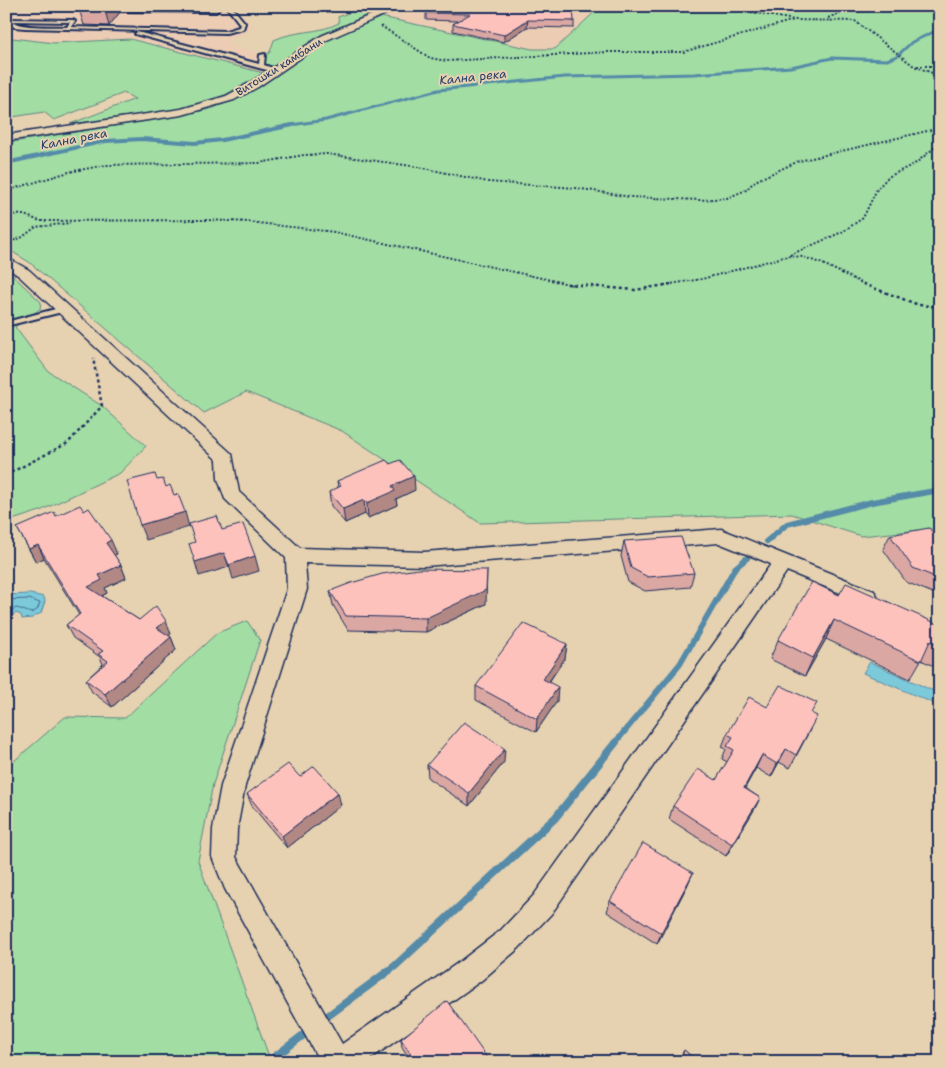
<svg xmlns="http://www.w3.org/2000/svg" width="946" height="1068" viewBox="0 0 946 1068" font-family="'Shantell Sans',sans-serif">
<rect width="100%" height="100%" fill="#e6d1b0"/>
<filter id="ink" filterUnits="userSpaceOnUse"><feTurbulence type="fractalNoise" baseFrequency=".02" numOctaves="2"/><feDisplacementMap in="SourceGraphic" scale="10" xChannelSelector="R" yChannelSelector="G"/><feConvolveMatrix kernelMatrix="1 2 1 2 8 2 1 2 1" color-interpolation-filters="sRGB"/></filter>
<g filter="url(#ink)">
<path fill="#edccb4" d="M6,6h227l21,21 -27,15 3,4 25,6 3,3h8l-2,18 -134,-34 -76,4 -42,-5 -6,3z
M406,6h195l-45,43h-24l-151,-32z"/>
<path fill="#a2dda3" stroke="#5e8680" d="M601,6h339v522l-79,8 -69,-22 -312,9 -138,-92 -96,-39 -42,21 -175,-151 -23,-14v-105l177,-28 31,-7 20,-9 74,-49 40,-21 33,-12 151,32h23z
M356,10l15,4 -53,24 -42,28 -11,1 1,-12 4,-3 4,-12c21,-10 44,-6 65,-17l-1,-6z
M12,38l42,5 76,-4 134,34 -39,22 -20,8 -30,7 -105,14 65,-25 -11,-6 -70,27 -10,-8 -38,6v-77z
M6,269l35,33 -1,7 -25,18 33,44 54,35 44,40 -26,27 -80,38 -34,11z
M247,621l13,19 -47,144 -15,77 73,201h-265v-294l59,-51 60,1 92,-85z"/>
<path fill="#7cc9da" stroke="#558ba8" d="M30,594l14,3 1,4 -4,12 -9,5 -10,1 -1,-4 -5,-2 -10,6v-24z
M870,662l70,32v12l-77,-33z"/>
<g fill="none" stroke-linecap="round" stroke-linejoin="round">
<path stroke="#426d90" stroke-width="1" d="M6,600l23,-1 11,4 -3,7 -6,3 -14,-5 -11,4"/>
<path stroke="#558ba8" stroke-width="3" d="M284,126l42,-6 112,-30 127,-13 129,-3 97,-7 41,-9 55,2 10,-4 15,-14 28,-13"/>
<path stroke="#558ba8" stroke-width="4" d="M6,163l100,-22 36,-2 53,4 27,-3 71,-15"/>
<path stroke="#558ba8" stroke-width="6" d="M767,541l20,-17 85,-22 68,-12
M615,743l65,-79 55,-96 12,-10"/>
<path stroke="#558ba8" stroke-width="8" d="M321,1021l74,-55 160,-148 61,-76
M268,1062l42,-32"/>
<g stroke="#1b2f5e" stroke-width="4">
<path id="service" d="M216,6h5l-5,6 -94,-1 -2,-1 2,-1 92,1z
M226,6h5l14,17 -2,6 -17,4 -201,-5 -11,-1 -8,-5v-3l67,1 2,1 -4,6 155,4 13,-4 1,-3zM12,21l58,1 -3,5c-16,-1 -42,2 -55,-6z
M137,32l122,32 1,-9 5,-1 -1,11 14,5 -3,2 -16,-4 -124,-34z
M63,307h3v4l-60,15v-4z"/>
</g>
<g stroke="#1b2f5e" stroke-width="3">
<path id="minor" d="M392,6h12l-77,34 -69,47 -24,13 -52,15 -176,26v-6l175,-26 45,-13 24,-13 71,-47z
M6,257l23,13 203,184 7,38 61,56 124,4 297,-23 153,62 3,5 -3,5 -7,3 -80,-33 -235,342 -33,35 -37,32 -116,82h-46l-95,-173 -13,-32 1,-28 8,-43 66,-197 -1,-31 -61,-59 -7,-20 -1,-19 -198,-184 -13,-9zM719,543l52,21 -237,331 -33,35 -39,30 -120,84 -106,-187 1,-28 8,-43 62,-197 -2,-26 119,3z"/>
</g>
<path stroke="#1b2f5e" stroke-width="2" stroke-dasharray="2 2" stroke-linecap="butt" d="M720,6l74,14 61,1 59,45 26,10
M828,18l14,-6 94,-3
M381,26l49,32 17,3 161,-9h75l111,-32
M917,66h23
M6,191l63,-19 37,-7 153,-2 45,-8 23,-1 92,13 69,15 88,6 54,9 70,3 27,-2 19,-8 9,-9 44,-20 141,-33
M6,214l18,1 16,6 168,-1 41,2 85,10 239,53
M6,243l15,-5 15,-11 34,-4
M790,255l52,-23 21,-14 14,-29 11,-12 28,-14 24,-20
M664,285l38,-6 85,-23 16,1 20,7 43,21"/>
<path stroke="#1b2f5e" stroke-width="2.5" stroke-dasharray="3 3" stroke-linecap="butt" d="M567,284l68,6 36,-6
M863,284l56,21 21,2
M6,475l62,-32 34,-37 -9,-48"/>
<use href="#service" fill="#e6d1b0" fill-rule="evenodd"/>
<use href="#minor" fill="#e6d1b0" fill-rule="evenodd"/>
</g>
<path fill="#daa7a3" stroke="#1b2f5e" d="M78,6h46l-5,3 1,3 -11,14 -25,-1z
M428,6l146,15v7l-47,-1 -23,15 -51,-11v-7l5,-3 -32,-1v-7z
M390,464l25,26 -19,9 1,6 -29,13 -3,-4 -20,9 -14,-17 -2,-14 9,-4 -1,-7z
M84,511l33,43 -3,1 7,10 5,13 -21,10 2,5 -5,3 37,24 32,14 -2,1 2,2 5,13 -64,57 -20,-15 -6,-12 17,-16 -3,-7 -27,-19 -7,-13 13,-10 -35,-57 -8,4 -19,-34 39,-12z
M890,535l50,6v55l-34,-14 -23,-33z
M624,541l70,32 -4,14 -45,4 -17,-9 -7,-26z
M330,591l156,13 -60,28 -78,-2 -15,-25z
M839,595l101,30v44l-19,-9 -11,19 -84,-40 -21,37 -35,-17 8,-19z
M567,644l-2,14 -16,24 8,19 -21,31 -60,-32v-14z
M767,707l45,6 -2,17 -20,38 -11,-6 -8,15 -15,-9 -11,20 15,10 -6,12 -28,46 -57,-37 4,-13 43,-26 11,-18 -5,-3 4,-10 -4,-2 5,-13z
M504,762l-35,44 -41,-28 -1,-13z
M247,794l94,11 -54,43 -35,-42z
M688,884l-31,60 -50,-32 3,-11z
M401,1039l89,23h-78l-10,-15z
M684,1050l14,12h-19l2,-6z"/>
<path fill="#b28884" stroke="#1b2f5e" d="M104,6h20l-5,3 1,3 -11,14z
M528,20l-1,7 -23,15v-7z
M414,476l1,14 -19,9 1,6 -29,13 -1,-15 25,-17z
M364,500l1,14 -20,9 -2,-14z
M185,512l4,15 -43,13 -6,-15z
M111,540l6,14 -5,2 -6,-13z
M38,545l6,13 -8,4 -7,-13z
M224,553l5,14 -30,9 -4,-14z
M255,556l4,15 -26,8 -4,-14z
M121,565l5,13 -21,10 2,5 -13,7 -6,-13 11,-12z
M487,570l-1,34 -60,28v-14z
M834,620l-8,19 -21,37 8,-18z
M166,621l5,13 -8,7 -6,-13z
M171,637l5,13 -64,57 -7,-13z
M567,644l-2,14 -24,35 2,-14z
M558,687l-1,14 -21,31 1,-13z
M505,749l-1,13 -35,44v-13z
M786,749l-7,13 -8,15 6,-13z
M762,755l-6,13 -18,32 6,-12z
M338,793l3,12 -54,43 -5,-12z
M760,798l-6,12 -28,46 6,-12z
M693,873l-5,11 -31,60 4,-11z"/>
<path fill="#fec2bd" stroke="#1b2f5e" d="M428,6h145l1,15 -46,-1 -24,15 -51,-11 17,-10 -44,-1z
M386,460l4,4 10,-4 14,16 -22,10 3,5 -28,12 -3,-3 -21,9 -14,-17 12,-6 -4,-5z
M155,474l2,6 6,-1 3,8 4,-2 4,10 4,-1 7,18 -45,13 -13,-44z
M80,505l4,6 5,-3 22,32 -5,3 15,22 -22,10 3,5 -14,7 51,33 17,-14 10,15 -9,7 14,9 -66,57 -19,-14 22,-19 -10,-7 5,-3 -37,-26 14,-11 -42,-69 -9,4 -12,-21 37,-16 2,4z
M217,516l5,14 21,-6 12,32 -26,9 -5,-12 -29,9 -6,-18 6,-2 -6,-18z
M929,528l11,13v38l-27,-11 -23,-33z
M681,537l13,36 -46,4 -17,-9 -7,-27z
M419,569l68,1 -1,20 -60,28 -80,-2 -16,-25 21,-8 31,-9z
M812,582l27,13 7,-12 94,42v20l-10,-4 -9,20 -87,-41 -21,38 -35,-18z
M523,623l44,21 -24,35 15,8 -21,32 -61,-33z
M780,685l37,18 -6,10 6,3 -21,39 -10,-6 -9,15 -15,-9 -18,33 16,10 -28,46 -59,-38 25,-37 18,11 18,-30 -7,-4 6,-9 -6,-3 22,-37 18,10z
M464,722l41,27 -36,44 -42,-28z
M288,764l12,13 14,-11 24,27 -56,43 -35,-42z
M643,843l50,30 -32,60 -51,-32z
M447,1001l43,61h-74l-15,-23z
M684,1050l14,12h-17z"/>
</g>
<g text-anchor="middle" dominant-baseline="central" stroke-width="4" stroke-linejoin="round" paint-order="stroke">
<g font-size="11" fill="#1b2f5e" stroke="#e6d1b0">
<text transform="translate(279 67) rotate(-32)">Витошки камбани</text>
</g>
<g font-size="12" font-style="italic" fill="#253e6a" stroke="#e6d1b0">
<text transform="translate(473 77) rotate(-6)">Кална река</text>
<text transform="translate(74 139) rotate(-11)">Кална река</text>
</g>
</g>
<rect width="946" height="1068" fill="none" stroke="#e6d1b0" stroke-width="25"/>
<rect x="12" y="12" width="921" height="1043" fill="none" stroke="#1b2f5e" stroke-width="2" filter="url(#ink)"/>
</svg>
